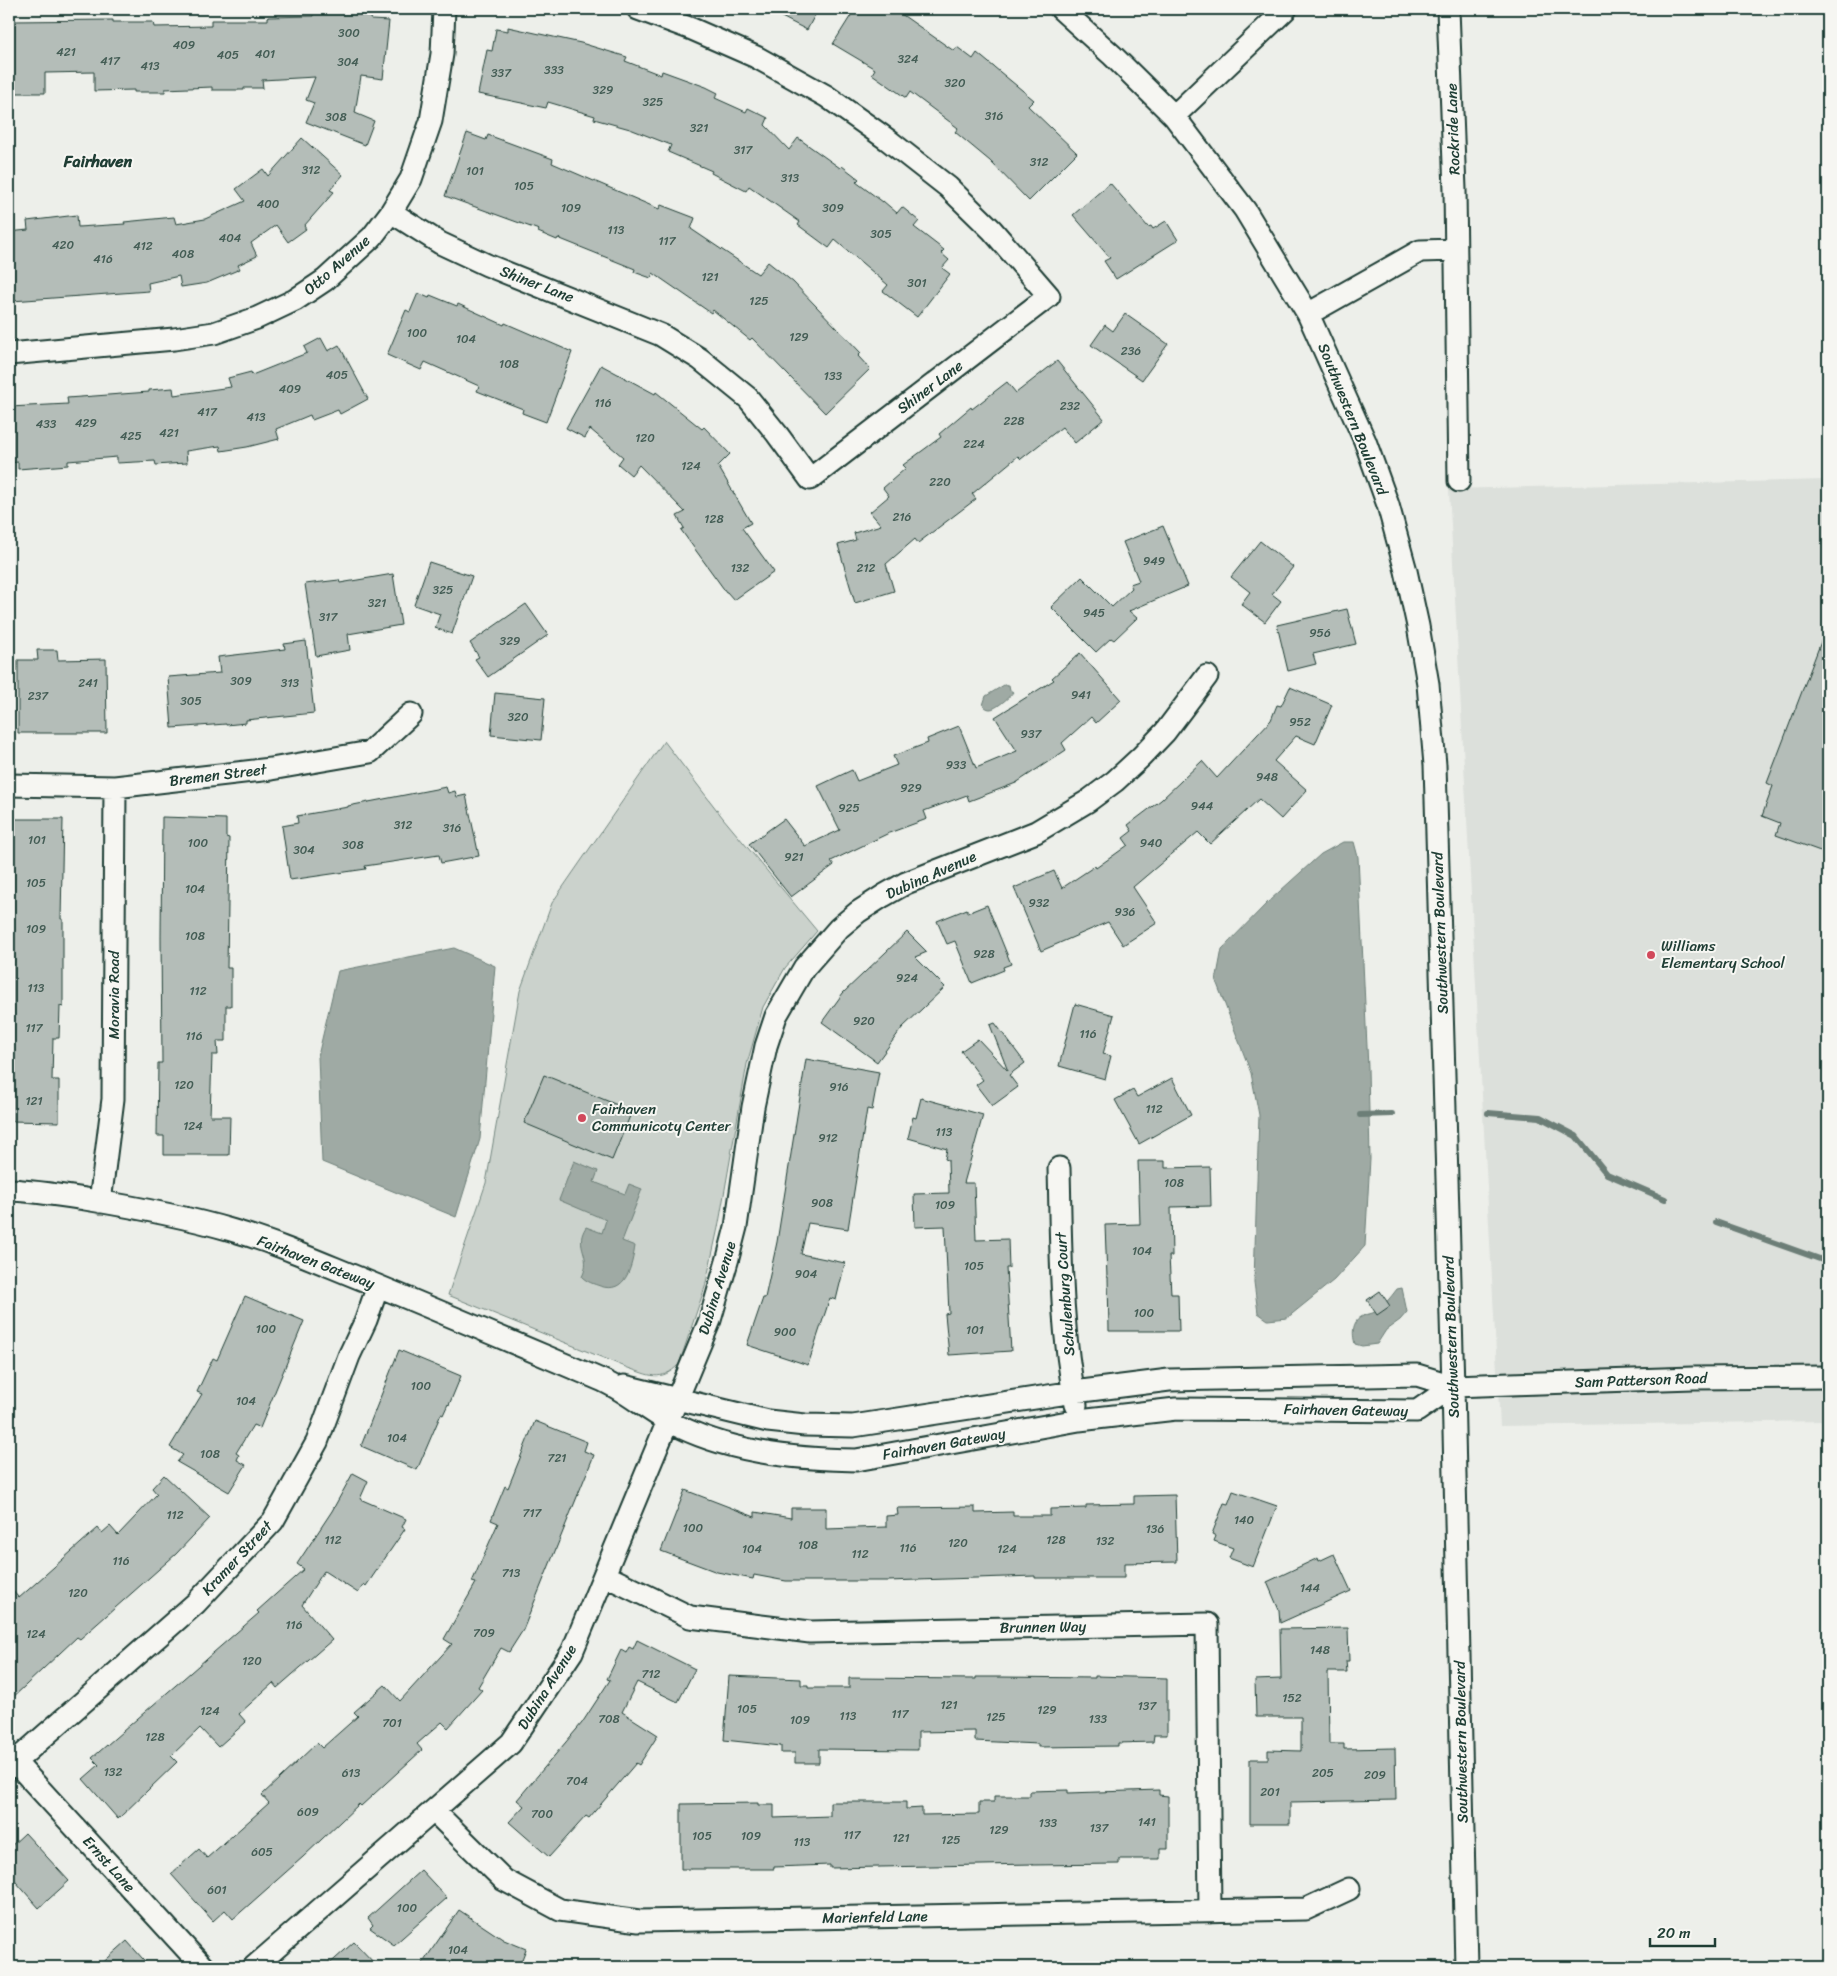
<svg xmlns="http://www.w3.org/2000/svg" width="1837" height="1976" viewBox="0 0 1837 1976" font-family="Sriracha,sans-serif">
<rect width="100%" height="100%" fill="#edefea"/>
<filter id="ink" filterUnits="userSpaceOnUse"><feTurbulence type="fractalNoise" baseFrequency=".02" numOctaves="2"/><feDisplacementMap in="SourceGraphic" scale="10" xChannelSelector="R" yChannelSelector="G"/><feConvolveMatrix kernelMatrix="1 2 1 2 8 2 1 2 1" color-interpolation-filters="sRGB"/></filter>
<g filter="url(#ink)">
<path fill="#dce0db" d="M1828,480v941l-328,5 -51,-937z"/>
<path fill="#cbd2cc" stroke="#758880" d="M664,741l59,77 94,113 -32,37 -22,39 -16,57 -28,159 -14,64 -26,77c-18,19 -30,11 -51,4l-180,-73 38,-112 34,-192 32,-88z"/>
<path fill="#9faaa4" stroke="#6c7e77" d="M1004,685h5l1,5 3,2c-2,4 -18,18 -23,17 -3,0 -5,-2 -7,-4l3,-9z
M1343,842h11l4,15 10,211 2,91 -5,87 -31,34 -47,38 -19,2 -10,-7 -4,-31 5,-167 -8,-42 -35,-92 6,-32 47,-48 52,-47z
M454,948l41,18 -15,173 -24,78 -134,-55 -4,-106 20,-85z
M574,1161l24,10 -4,11 31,12 4,-10 13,5 -20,52 13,5c-3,20 -9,49 -35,40 -6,-2 -13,-4 -18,-9 11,-23 -9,-30 4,-50l16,6 4,-13 -47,-20z
M1402,1288l5,24 -7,8 -14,10 -9,14 -15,2 -7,-2c-3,-11 -3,-23 8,-28 4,-2 8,-2 12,-4 9,-6 16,-15 22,-23z"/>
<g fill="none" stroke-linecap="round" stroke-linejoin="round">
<path stroke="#6c7e77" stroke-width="6" d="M1488,1113l52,4 36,19 31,38 58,25
M1360,1115l32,-1
M1716,1222l112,40"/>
</g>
<path fill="#b4bdb8" stroke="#1f3d34" d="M313,9l59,3 -1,8 18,1 -6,58 -22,-3 -6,37 19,8 -9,24 -59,-23 8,-19 -8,-3 9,-23 -53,3 1,8h-19v2h-32v-3l-47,2v3h-31v-2l-40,1v-19l-49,1v20h-32v-72l100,-1v2h40l1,5 57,-1v-6h57v-3l45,-1z
M766,9h52l-11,21z
M855,9h39l60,42 3,-4 16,12 4,-6 57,47 -6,6 49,47 -48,48 -39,-40 -35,-29 3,-4 -48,-36 -4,6 -34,-24 3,-5 -42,-25z
M508,27l73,16 46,14 -2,4 36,14 1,-4 44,16 12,6 -3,5 31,14 2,-4 20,10 -3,7 24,25 9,-12 42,30 2,-2 17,13 -3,3 27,20v-1l14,12 5,-6 17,14 -5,6 30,23 -3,3 8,7 -7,8 8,6 -33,43 -34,-26 5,-6 -53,-45 -6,8 -31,-23 2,-3 -51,-36 -3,5 -35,-18 1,-2 -44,-19 3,-7 -41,-16 -36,-10 1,-3 -47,-14 -2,6 -68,-14 9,-44 5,1 4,-22 12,2z
M467,133l19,7 2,-5 65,24 -1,4 107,46 2,-4 34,13 -4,11 67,45 10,-12 25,20 68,71 -3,3 12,13 -45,44 -73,-75 -2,2 -37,-30 -2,3 -58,-40 -2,5 -17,-6 1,-3 -77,-31 -1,2 -19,-8 1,-2 -94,-34z
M302,138l41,37 -13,15 4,2 -30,34 2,3 -18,13 -12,-17 -25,18 6,13 -19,9 2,4 -33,14 -26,4 -2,-11 -31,7 1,8 -137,10 -3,-37v-32l19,-2 -1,-9 50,-6 1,12 47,-3 -1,-2 50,-5 2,7 29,-5 40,-18 -9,-12 27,-20 5,7z
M1110,183l38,44 3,-1 2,3 13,-8 12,19 -62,39 -12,-18 6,-3 -37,-43z
M418,293l11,5 1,-3 27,11 1,-2 46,21 1,-2 67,29 -26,70 -24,-9 1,-4 -46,-18 2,-5 -54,-24 -4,8 -34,-15 19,-45 4,2z
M1125,314l43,30 -26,36 -51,-35 14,-20 8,6z
M321,338l7,13 11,-6 29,54 -28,15 -2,-4 -26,10 -2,-5 -34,14 3,10 -32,8 -26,4 -1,-5 -34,5 1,12 -18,1 -13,1 -1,-4 -38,2v-6l-49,4v4l-50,4v-7l-9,1v-56l59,-3 -1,-6 82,-6v-2l24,-2 1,7 57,-8 -3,-9 23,-6 1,3 55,-22 -3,-6z
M1057,361l47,58 -29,24 -13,-16 -41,32 -3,-3 -46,38 4,5 -58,44 -3,-4 -29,25 8,27 -39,12 -17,-58 18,-5 -2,-7 27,-8 -11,-13 19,-16 -6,-8 23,-20 -3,-3 38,-28 -2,-3 32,-27 1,2 35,-27 9,11z
M601,365l54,29 1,-2 46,37 2,-2 26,27 -12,12 33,57 -9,5 32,44 -40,28 -7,-8h-1l-45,-62 3,-2 -7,-12 8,-4 -46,-47 -8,10 -13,-11 5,-7 -33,-28 -5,9 -19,-10z
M1163,526l25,60 -59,25 8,7 -23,22 -3,-2 -15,14 -45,-45 31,-30 30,30 20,-19 -2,-4 9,-3 -16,-39z
M1260,541l33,26 -21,27 9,7 -16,21 -24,-18 9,-12 -19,-15z
M429,562l43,14 -20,58 -17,-6 5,-14 -26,-9z
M393,574l8,51 -53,9 2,16 -34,6 -11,-72 34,-4 1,3z
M526,604l22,31 -60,42 -13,-18 4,-2 -9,-14z
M1347,609l9,35 -43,10 3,10 -28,7 -11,-46z
M1827,626h1v212l-5,14 -47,-17 4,-12 -18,-7 11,-30 -6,-3z
M306,641l8,72 -68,7v3l-20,2v-1l-54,4 -4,-51 52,-4 -2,-16 67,-8 -1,-5z
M37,650h20l1,10 48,-1 1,74h-89v-73h20z
M1080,653l41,47 -25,23 -5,-6 -29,26 4,7 -50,33 -47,18 -2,-6 -43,16 3,8 -38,14 -58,28 3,4 -43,32 -42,-53 35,-25 21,27 35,-16 -22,-44 34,-16 5,11 40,-16 -4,-9 35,-13 -1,-4 32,-13 17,42 41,-17 -22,-34 59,-37 -2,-2z
M1290,687l42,18 -17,39 -19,-8 -22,25 33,29 -26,29 -22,-20 -49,45 -12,-12 -65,55 24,36 -34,22 -15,-23 -67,29 -27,-63 40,-17 8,17 33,-22 1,2 32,-23 -5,-7 9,-7 -4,-6 33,-25 41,-39 15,17 54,-58 6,-15 4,1z
M495,693l50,5 -4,42 -50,-5z
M446,787l2,6 7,-2 2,6 9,-2 13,61 -38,7 -2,-8 -74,11 1,3 -76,11 -8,-54 16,-3 -1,-7 51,-9v-1z
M162,817l64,2v18l3,1 -2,130h4v38h-5v35h-9l1,14h-6l-2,61h20l-1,39h-65v-19h-7l1,-73h4l-1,-125z
M12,819h51l-2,100h2v88l-3,-1 -1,32h-6l-1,42h7v42l-50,-1v-250h2z
M987,905l24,59 -8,3 1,3 -32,13 -17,-42 -8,3 -10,-23 30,-12v4z
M907,932l20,20 -12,5 30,30 -43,41 -25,34 -55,-40 21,-29z
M1075,1004l39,11 -11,39 8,2 -6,23 -46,-13z
M995,1023l30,40 -16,12 9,12 -26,19 -16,-21 7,-5 -22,-29 17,-12 30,32 -18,-46z
M806,1059l73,13 -7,38 -5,-1 -19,120 -40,-6 -7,31 44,9 -9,37 -6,-2 -22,67 -61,-20 16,-47h2l12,-56z
M544,1075l88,36 -20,49 -88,-37z
M1172,1078l19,37 -52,29 -24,-44 18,-10 4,7z
M921,1098l62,17 -19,68h10l2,57 32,-1 1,29h-3l5,83 -62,4 -4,-41 4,-1 -4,-87 -30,1 -1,-33 35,-1 -1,-33 -3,-1 2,-10 -39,-11 5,-21 3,1z
M1138,1161h27v7l45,-1 1,39 -40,1 1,49h-3l2,38h7l1,37h-70l-1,-54h-1l-2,-52 35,-1z
M1380,1291l10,15 -13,9 -10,-15z
M245,1296l59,25 -44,107 -7,-3 -17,28 3,2 -2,5 9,5 -17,27 -52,-30 6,-7 -13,-8 32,-53 -5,-2 16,-34 4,2z
M399,1350l62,26 -12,29 -1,-1 -5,11 -2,-1 -24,56 -56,-24z
M535,1421l52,21 -3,9 10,4 -71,175 -14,22 -8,-4 -23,39 4,3 -34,38 -6,-6 -25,22 5,6 -61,56 -2,-2 -56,53 -70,62 -8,-9 -12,11 -42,-47 28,-25 8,9 34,-30 28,-25 -7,-8 55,-52 5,5 36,-32 -4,-4 31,-27 15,16 52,-57 -8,-5 32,-56 -4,-1 26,-59 -7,-3 14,-34 3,2z
M353,1473l15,8 -8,18 46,20 -4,8 3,2 -39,57 -2,-2 -6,9 -34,-22 -22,34 30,35 -55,48 -4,-5 -34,31 7,8 -28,25 -18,-19 -29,28 6,6 -59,57 -35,-40 16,-14 -7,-7 167,-145 -2,-2 47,-42 -7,-5 35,-53z
M164,1475l46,43 -34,36 -96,85 -3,-2 -68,64v-114l10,11 79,-70 4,5 8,-7 8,9 39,-41 -5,-6z
M685,1490l70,27v-5l36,6v-10h35v21l60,-2v-11l12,-1 -1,-7 78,-1v6l38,-1v4h37v-7l36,-1v-3l48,-1v-8l41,-1 2,67 -53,1v15h-89v-2l-147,5h-102l-32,-6 -1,4 -36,-7 -56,-21z
M1233,1491l44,15 -24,61 -24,-9 4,-10 -19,-7 2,-5 -4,-2 12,-31 4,1z
M1334,1554l17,37 -71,32 -1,-13 -12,-28 51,-24 1,3z
M1348,1628l1,33h-3l1,11h-19l1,72h15v5l51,-1 1,52 -106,2v22h-40v-65h18v-9l33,1v-34h-45l-1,-37 26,-1 -1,-50z
M637,1640l58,29 -17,33 -41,-20 -15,30 36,23 -19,30 -3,-2 -47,55 -3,-2 -37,41 -40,-35 15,-16 -7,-6 65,-77 28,-43 -3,-1 14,-29 5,3 3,-6 4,2z
M729,1676l72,3v6h7v3h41v-10l127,1v-2h23l96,1v-2l72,2v57h-13l-1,7 -35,1v3l-80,1v-3l-63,-3v-10l-57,1v18l-99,-1v14h-24v-10h-14v-7l-57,-6z
M1068,1790v3l91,-3v5l9,1v53h-8v10h-41v5l-87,1v-1l-202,4v-3l-56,2v2h-93v-65l77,-1v2h16v13l56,-2v-14h76v7l16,-1v7l57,-1v-12h15v-6h36v-5z
M25,1833l44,48 -30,27 -30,-34v-26z
M421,1870l26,28 -53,47 -24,-17 3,-3 -5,-7z
M459,1910l45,30 22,9 -7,18h-99z
M127,1941l23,26h-52z
M354,1942l24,25h-52z"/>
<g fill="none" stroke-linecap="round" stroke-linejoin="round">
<g stroke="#1f3d34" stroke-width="25">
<path id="minor" d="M1061,9l52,47 61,60 71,94 63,104 57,127 23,64 18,66 12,55 10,58 7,81 18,621 13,581
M1448,9l7,181 4,291
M1174,116l112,-107
M391,212l49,31 47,22 174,70 39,24 48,39 29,36 33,45 239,-183 -57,-66 -44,-43 -60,-47 -62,-44 -70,-39 -64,-28 -54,-20
M1308,314l112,-63 35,-1
M9,354l165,-15 40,-6 43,-15 38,-18 30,-20 47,-43 19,-25 20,-33 20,-58 11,-67 2,-45
M9,785l106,2 156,-18 99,-17 41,-38
M1059,1168c2,79 1,159 17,237
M9,1190c25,1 50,5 76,9 49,8 98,17 146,31 46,13 90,33 135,51 78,32 155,65 233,98 25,10 45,29 69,42 58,31 124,38 188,39l223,-40 97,-11 241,2 36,-25
M100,1202l13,-103 2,-312
M624,1386l144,35 37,4 48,1 221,-34 95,-12 248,-5 36,11 240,-8 135,-1
M604,1575l86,42 120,15 397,-8 3,287
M15,1762l188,205
M9,1767l187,-164 77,-82 44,-79 32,-86 17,-36 12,-34
M434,1811l70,69 56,30 79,11 667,-12 43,-20
M254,1967l257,-224 61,-91 138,-332 18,-62 8,-31 17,-120 13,-61 10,-30 28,-48 35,-40 19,-16 25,-16 23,-13 130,-51 52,-31 27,-20 26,-24 24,-25 42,-56"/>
</g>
<use href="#minor" stroke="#f6f6f2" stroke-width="21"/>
</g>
</g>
<g fill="#d1495b" stroke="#f6f6f2" stroke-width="2">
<circle cx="1651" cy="955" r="5"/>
<circle cx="582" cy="1118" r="5"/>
</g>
<g text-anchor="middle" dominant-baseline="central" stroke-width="4" stroke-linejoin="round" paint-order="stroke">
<g font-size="12" fill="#445d55">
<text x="349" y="33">300</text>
<text x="184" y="45">409</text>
<text x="66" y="52">421</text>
<text x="265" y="54">401</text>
<text x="228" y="55">405</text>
<text x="908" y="59">324</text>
<text x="110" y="61">417</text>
<text x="348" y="62">304</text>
<text x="150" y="66">413</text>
<text x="554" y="70">333</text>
<text x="501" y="73">337</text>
<text x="955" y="83">320</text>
<text x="603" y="90">329</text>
<text x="653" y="102">325</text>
<text x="994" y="116">316</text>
<text x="336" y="117">308</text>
<text x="699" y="128">321</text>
<text x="743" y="150">317</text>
<text x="1039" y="162">312</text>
<text x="311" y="170">312</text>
<text x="475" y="171">101</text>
<text x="790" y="178">313</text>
<text x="524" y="186">105</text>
<text x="268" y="204">400</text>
<text x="571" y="208">109</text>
<text x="833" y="208">309</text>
<text x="616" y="230">113</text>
<text x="881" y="234">305</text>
<text x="230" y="238">404</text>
<text x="667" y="241">117</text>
<text x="63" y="245">420</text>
<text x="143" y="246">412</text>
<text x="183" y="254">408</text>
<text x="103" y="259">416</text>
<text x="710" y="277">121</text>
<text x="917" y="283">301</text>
<text x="759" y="301">125</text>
<text x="417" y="333">100</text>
<text x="799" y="337">129</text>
<text x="466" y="339">104</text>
<text x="1131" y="351">236</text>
<text x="509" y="364">108</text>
<text x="337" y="375">405</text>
<text x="833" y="376">133</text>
<text x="290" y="389">409</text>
<text x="603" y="403">116</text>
<text x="1070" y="406">232</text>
<text x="207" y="412">417</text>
<text x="256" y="417">413</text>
<text x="1014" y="421">228</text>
<text x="86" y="423">429</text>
<text x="46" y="424">433</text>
<text x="169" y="433">421</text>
<text x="131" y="436">425</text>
<text x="645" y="438">120</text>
<text x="974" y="444">224</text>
<text x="691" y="466">124</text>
<text x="940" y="482">220</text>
<text x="902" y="517">216</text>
<text x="714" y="519">128</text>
<text x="1154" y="561">949</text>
<text x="740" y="568">132</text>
<text x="866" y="568">212</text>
<text x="443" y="590">325</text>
<text x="377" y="603">321</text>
<text x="1094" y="613">945</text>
<text x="328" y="617">317</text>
<text x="1320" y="633">956</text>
<text x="510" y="641">329</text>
<text x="241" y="681">309</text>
<text x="88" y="683">241</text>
<text x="290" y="683">313</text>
<text x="1081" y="695">941</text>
<text x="38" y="696">237</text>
<text x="191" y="701">305</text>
<text x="518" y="717">320</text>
<text x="1300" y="722">952</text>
<text x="1031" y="734">937</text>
<text x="956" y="765">933</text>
<text x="1267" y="777">948</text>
<text x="911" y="788">929</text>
<text x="1202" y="806">944</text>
<text x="849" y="808">925</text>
<text x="403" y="825">312</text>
<text x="452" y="828">316</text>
<text x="37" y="840">101</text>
<text x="198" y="843">100</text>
<text x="1151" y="843">940</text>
<text x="353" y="845">308</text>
<text x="304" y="850">304</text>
<text x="794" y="857">921</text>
<text x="36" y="883">105</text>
<text x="195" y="889">104</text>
<text x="1039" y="903">932</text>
<text x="1125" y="912">936</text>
<text x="36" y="929">109</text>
<text x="195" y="936">108</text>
<text x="984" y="954">928</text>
<text x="907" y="978">924</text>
<text x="36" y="988">113</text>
<text x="198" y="991">112</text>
<text x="864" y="1021">920</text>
<text x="34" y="1028">117</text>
<text x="1088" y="1034">116</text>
<text x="194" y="1036">116</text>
<text x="184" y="1085">120</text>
<text x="839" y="1087">916</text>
<text x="34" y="1101">121</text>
<text x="1154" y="1109">112</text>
<text x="193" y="1126">124</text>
<text x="944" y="1132">113</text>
<text x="828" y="1138">912</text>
<text x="1174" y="1183">108</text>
<text x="822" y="1203">908</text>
<text x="945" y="1205">109</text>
<text x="1142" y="1251">104</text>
<text x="974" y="1266">105</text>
<text x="806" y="1274">904</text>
<text x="1144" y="1313">100</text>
<text x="266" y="1329">100</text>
<text x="975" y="1330">101</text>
<text x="785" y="1332">900</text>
<text x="421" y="1386">100</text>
<text x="246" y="1401">104</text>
<text x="397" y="1438">104</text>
<text x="210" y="1454">108</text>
<text x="557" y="1458">721</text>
<text x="532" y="1513">717</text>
<text x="175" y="1515">112</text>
<text x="1244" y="1520">140</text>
<text x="693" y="1528">100</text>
<text x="1155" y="1529">136</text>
<text x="333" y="1540">112</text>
<text x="1056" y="1540">128</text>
<text x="1105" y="1541">132</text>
<text x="958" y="1543">120</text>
<text x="808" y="1545">108</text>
<text x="908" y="1548">116</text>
<text x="752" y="1549">104</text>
<text x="1007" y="1549">124</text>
<text x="860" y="1554">112</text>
<text x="121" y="1561">116</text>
<text x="511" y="1573">713</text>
<text x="1310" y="1588">144</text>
<text x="78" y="1593">120</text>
<text x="294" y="1625">116</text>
<text x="484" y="1633">709</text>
<text x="36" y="1634">124</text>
<text x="1320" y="1650">148</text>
<text x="252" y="1661">120</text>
<text x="651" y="1674">712</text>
<text x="1292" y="1698">152</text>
<text x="949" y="1705">121</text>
<text x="1147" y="1706">137</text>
<text x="747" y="1709">105</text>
<text x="1047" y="1710">129</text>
<text x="210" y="1711">124</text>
<text x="900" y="1714">117</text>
<text x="848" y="1716">113</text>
<text x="996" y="1717">125</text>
<text x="609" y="1719">708</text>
<text x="1098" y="1719">133</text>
<text x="800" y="1720">109</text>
<text x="392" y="1723">701</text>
<text x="155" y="1737">128</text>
<text x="113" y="1772">132</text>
<text x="351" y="1773">613</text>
<text x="1323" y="1773">205</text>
<text x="1375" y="1775">209</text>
<text x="577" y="1781">704</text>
<text x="1270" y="1792">201</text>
<text x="308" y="1812">609</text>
<text x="542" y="1814">700</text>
<text x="1147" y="1822">141</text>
<text x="1048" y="1823">133</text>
<text x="1099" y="1828">137</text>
<text x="999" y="1830">129</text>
<text x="852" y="1835">117</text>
<text x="702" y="1836">105</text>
<text x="751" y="1836">109</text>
<text x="901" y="1838">121</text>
<text x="951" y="1840">125</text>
<text x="802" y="1842">113</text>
<text x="262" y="1852">605</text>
<text x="217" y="1890">601</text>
<text x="407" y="1908">100</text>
<text x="458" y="1950">104</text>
</g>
<g font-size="15" fill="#1f3d34" stroke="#f6f6f2">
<text transform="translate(1453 129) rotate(-92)">Rockride Lane</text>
<text transform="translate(337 265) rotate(-41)">Otto Avenue</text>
<text transform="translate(537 284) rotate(21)">Shiner Lane</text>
<text transform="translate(930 387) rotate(-37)">Shiner Lane</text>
<text transform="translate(1353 419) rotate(68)">Southwestern Boulevard</text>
<text transform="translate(218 775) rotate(-7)">Bremen Street</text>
<text transform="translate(931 875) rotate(-24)">Dubina Avenue</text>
<text transform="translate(1440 933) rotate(-92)">Southwestern Boulevard</text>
<text transform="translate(114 995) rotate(-90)">Moravia Road</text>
<text transform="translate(316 1262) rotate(21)">Fairhaven Gateway</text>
<text transform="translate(717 1288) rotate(-73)">Dubina Avenue</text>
<text transform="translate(1065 1294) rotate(-94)">Schulenburg Court</text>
<text transform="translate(1451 1337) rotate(-92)">Southwestern Boulevard</text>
<text transform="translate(1641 1380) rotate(-2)">Sam Patterson Road</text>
<text transform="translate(1346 1410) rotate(1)">Fairhaven Gateway</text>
<text transform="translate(944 1444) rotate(-10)">Fairhaven Gateway</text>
<text transform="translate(237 1558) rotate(-47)">Kramer Street</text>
<text transform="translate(1043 1627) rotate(-1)">Brunnen Way</text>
<text transform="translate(547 1687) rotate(-58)">Dubina Avenue</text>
<text transform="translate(1461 1742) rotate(-91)">Southwestern Boulevard</text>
<text transform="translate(109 1864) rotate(48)">Ernst Lane</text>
<text transform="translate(875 1917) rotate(-1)">Marienfeld Lane</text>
</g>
<g font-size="15" fill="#1f3d34" stroke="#f6f6f2" text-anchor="start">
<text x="1661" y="946">Williams<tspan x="1661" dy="17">Elementary School</tspan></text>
<text x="592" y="1109">Fairhaven<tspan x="592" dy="17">Communicoty Center</tspan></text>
</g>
<g font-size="16" font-weight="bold" fill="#1f3d34" stroke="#f6f6f2">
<text x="98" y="161">Fairhaven</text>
</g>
</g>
<rect width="1837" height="1976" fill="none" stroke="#f6f6f2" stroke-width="30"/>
<rect x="15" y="15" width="1807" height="1946" fill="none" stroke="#1f3d34" stroke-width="2" filter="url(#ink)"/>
<path d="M1650 1938v8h65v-8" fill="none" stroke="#1f3d34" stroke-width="2.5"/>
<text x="1657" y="1938" font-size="15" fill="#1f3d34" stroke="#f6f6f2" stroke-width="4" paint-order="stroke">20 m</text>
</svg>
